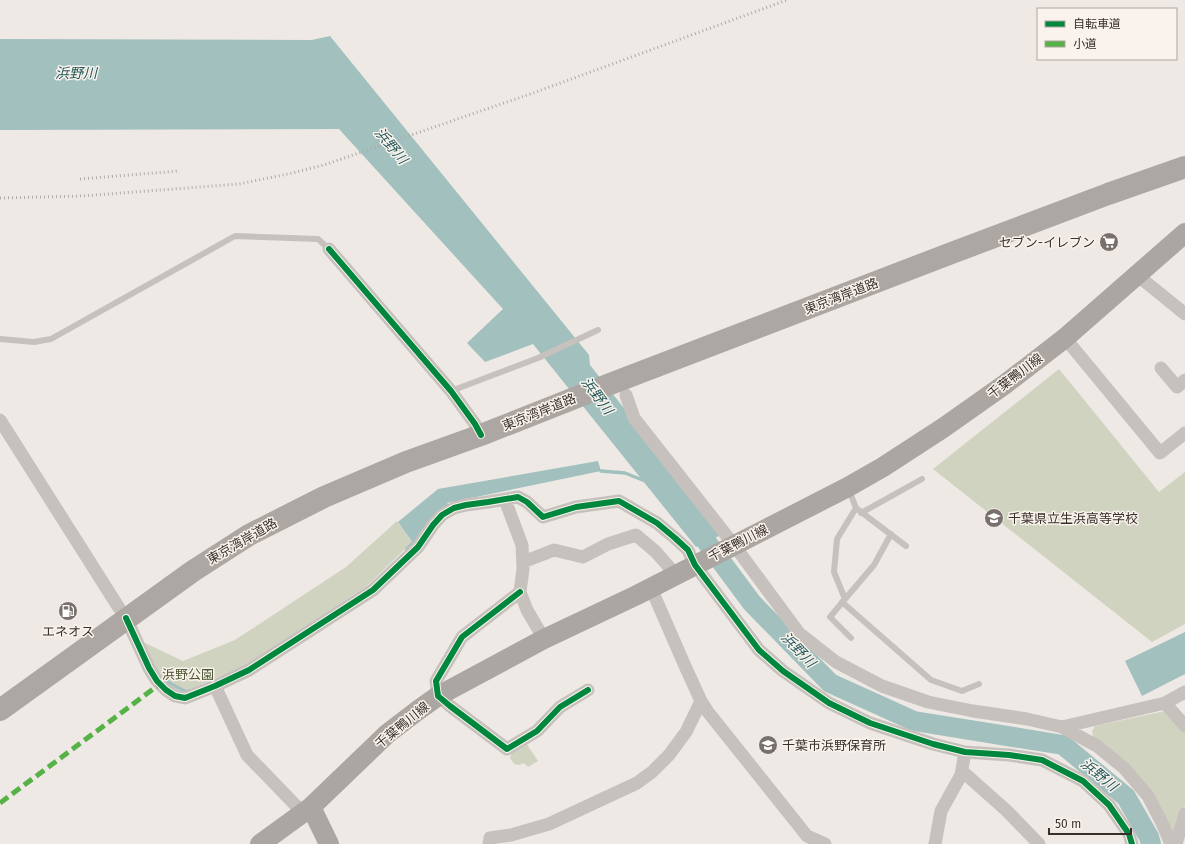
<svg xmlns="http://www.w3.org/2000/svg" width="1185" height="844" viewBox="0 0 1185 844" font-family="'Fira Sans','Noto Sans JP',sans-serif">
<rect width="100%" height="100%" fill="#eee9e4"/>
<path fill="#d0d3bf" d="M1059,369l100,123 26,-20v152l-33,18 -219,-173z
M397,521l15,21 -44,43 -122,80 -60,26 -27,-14 -16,-35 40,19 52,-21 111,-73z
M1165,711l20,21v73l-11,35 -11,-29 -70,-73 -1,-7 3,-5z
M526,743l12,18 -10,6 -4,-4 -5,2 -5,-1 -4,-6 2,-7z"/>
<path fill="#a1c0be" d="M330,36l259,319 1,10 133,169 -27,13 -163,-203 -48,18 -18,-19 36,-34 -164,-180 -339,1v-91l312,1z
M598,461l3,10 -154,32 2,2 -36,38 -15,-21 40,-33z
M1185,632v42l-43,22 -17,-35z"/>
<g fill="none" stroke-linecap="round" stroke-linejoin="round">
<path stroke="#a1c0be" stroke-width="3.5" d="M601,471l24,2 20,8
M407,549l6,-6
M164,680l22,12 3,-1"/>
<path stroke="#a1c0be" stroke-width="20" d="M691,521l61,82 78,80 84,38 149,24 63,52 23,40 2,7"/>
<path stroke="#c7c1bd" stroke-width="6" d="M0,339l34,3 17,-3 184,-103 83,3 11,10
M451,391l87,-33 60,-28
M849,490l7,18 50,38
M861,513l61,-34
M845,599l29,-34 17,-31
M842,602l89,78 31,11 17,-7
M851,638l-21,-21 15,-18 -11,-27 3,-33 19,-31"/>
<path stroke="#c7c1bd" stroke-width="13" d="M329,249l122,142 24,33 6,11
M1137,275l48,39
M1065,338l95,115 25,-20
M1161,368l16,19 8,-7
M626,395l8,23 100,127 65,88 37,29 46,24 46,16 45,9 54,8 35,8 35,19 27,22 24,28 14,27 9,21
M0,420l119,188
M505,500l17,45 1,24 -3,23 7,18 17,29
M523,562l31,-12 29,7 25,-13 28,-9 20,17 20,23
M651,588l34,78 16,35 7,11 99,124 18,8
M520,592l-58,45 -26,44 2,15 12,10 57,43 30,-18 23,-24 28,-17
M126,618l23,50 8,13 9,9 9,6 10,2 30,-12 34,-16 124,-80 45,-43 15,-22 9,-10 12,-7 12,-3 22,-3 30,-5 9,5 16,15 33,-10 43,-6 38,22 18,15 13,12 7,15 64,85 24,21 46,32 41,20 63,21 32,8 44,3 33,5 41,21 26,24 20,29 3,10
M215,686l32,69 56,58
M1165,703l20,23
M1062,727l103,-24 20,-11
M962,771l45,40 32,33
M489,844l1,-6 21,-3 38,-11 88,-41 15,-11 17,-17 17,-23 15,-31
M935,844l6,-33 20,-36 4,-23
M1176,844l9,-30"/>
<path stroke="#aca6a2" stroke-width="20" d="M311,807l18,37
M260,844l51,-37 76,-73 30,-23 21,-15 106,-57 93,-44 211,-108 35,-20 60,-39 61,-43 61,-47 120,-105"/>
<path stroke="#aca7a2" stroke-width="22" d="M0,710l193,-139 56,-36 75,-38 82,-35 75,-27 129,-51 339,-130 159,-60 77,-27"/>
<path stroke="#afaaa7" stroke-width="3" stroke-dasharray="1 3" stroke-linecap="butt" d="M80,179l99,-8
M0,198l82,-2 157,-12 49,-10 36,-9 212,-73 251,-92"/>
<path stroke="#56b246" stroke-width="5" stroke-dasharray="10 5" stroke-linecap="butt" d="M0,803l160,-119"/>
<g stroke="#faf3ed" stroke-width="8">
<path id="cycleway" d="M329,249l122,142 24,33 6,11
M520,592l-58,45 -26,44 2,15 12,10 57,43 30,-18 23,-24 28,-17
M126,618l23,50 8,13 9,9 9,6 10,2 30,-12 34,-16 124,-80 45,-43 15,-22 9,-10 12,-7 12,-3 22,-3 30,-5 9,5 16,15 33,-10 43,-6 38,22 18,15 13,12 7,15 64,85 24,21 46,32 41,20 63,21 32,8 44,3 33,5 41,21 26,24 20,29 3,10"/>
</g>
<use href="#cycleway" stroke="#00873e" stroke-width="6"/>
</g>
<defs>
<g id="supermarket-disc" transform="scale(1)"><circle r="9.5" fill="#78706c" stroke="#faf3ed"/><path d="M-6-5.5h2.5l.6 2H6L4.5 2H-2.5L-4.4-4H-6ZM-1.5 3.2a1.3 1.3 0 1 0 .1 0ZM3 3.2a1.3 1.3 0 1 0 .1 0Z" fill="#fff"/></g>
<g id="school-disc" transform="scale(1)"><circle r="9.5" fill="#78706c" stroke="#faf3ed"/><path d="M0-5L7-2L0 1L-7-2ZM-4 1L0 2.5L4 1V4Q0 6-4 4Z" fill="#fff"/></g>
<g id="fuel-disc" transform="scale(1)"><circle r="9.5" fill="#78706c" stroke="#faf3ed"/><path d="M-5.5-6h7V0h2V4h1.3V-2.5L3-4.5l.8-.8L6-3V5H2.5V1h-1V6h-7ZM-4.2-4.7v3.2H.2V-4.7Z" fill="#fff"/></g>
</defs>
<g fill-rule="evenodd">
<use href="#supermarket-disc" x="1109" y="242"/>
<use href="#school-disc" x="994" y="518"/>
<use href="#fuel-disc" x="68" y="611"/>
<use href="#school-disc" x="768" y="745"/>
</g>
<g text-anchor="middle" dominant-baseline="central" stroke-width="3" stroke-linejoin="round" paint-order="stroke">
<g font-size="13" fill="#392f2b" stroke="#faf3ed" text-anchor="start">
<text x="1095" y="242" text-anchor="end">セブン-イレブン</text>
<text x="1008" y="518">千葉県立生浜高等学校</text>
<text x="68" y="631" text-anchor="middle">エネオス</text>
<text x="782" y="745">千葉市浜野保育所</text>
</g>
<g font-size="13" fill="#392f2b" stroke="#faf3ed">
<text transform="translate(841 296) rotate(-21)">東京湾岸道路</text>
<text transform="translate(1015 376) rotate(-37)">千葉鴨川線</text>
<text transform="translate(539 412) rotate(-22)">東京湾岸道路</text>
<text transform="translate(242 541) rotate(-30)">東京湾岸道路</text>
<text transform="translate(738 543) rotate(-27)">千葉鴨川線</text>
<text transform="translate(402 725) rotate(-39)">千葉鴨川線</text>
</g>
<g font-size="13" fill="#4a5630" stroke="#faf3ed">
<text x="188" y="674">浜野公園</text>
</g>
<g font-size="14" font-style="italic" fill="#225859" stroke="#faf3ed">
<text x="76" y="73">浜野川</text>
<text transform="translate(391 146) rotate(50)">浜野川</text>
<text transform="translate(597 396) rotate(53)">浜野川</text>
<text transform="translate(798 650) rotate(46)">浜野川</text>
<text transform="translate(1099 775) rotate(39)">浜野川</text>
</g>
</g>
<rect x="1037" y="8" width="140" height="52" fill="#faf3ed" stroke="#ada59f"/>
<rect x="1045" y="21" width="20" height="6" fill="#00873e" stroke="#ada59f"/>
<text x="1073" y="28" font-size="12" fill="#392f2b">自転車道</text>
<rect x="1045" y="41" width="20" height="6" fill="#56b246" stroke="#ada59f"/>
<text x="1073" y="48" font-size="12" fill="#392f2b">小道</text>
<path d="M1049 828v6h82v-6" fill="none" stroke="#392f2b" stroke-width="2"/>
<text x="1055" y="828" font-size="12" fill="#392f2b" stroke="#faf3ed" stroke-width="3" paint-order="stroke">50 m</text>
</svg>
